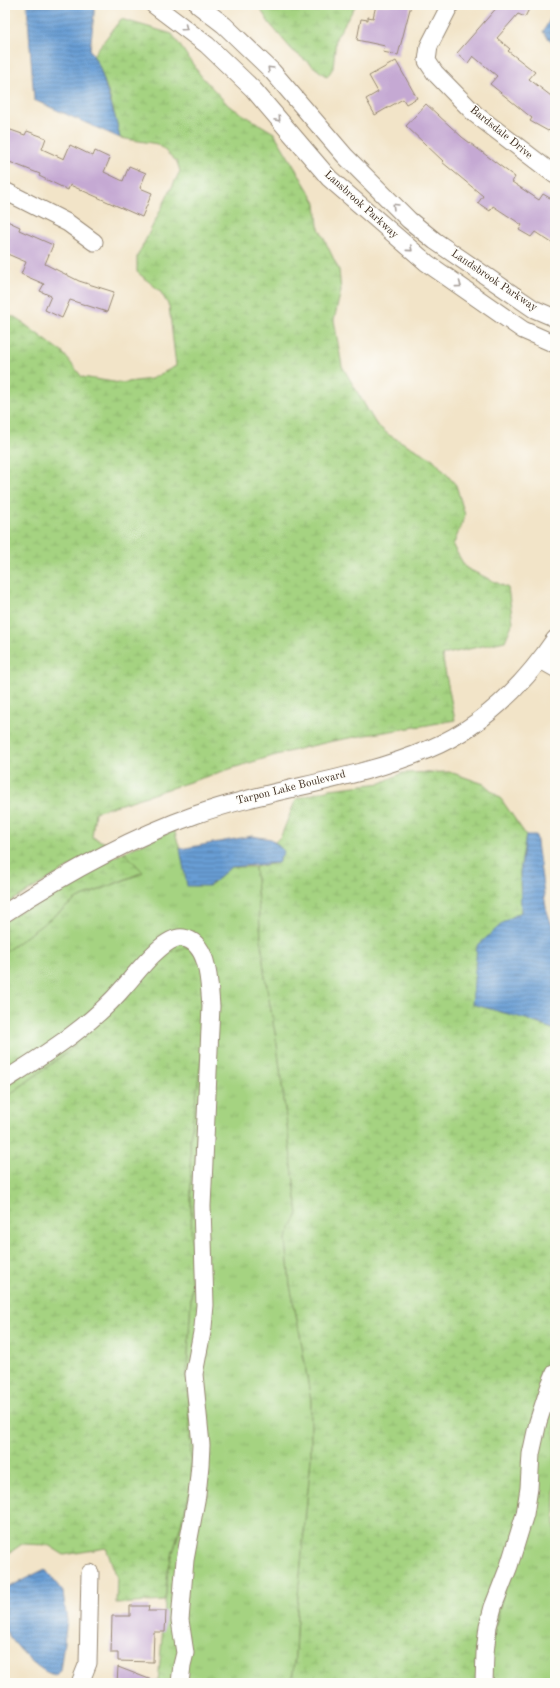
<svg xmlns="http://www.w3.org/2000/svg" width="560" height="1688" viewBox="0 0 560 1688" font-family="'Old Standard TT',serif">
<defs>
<pattern id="grass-tufts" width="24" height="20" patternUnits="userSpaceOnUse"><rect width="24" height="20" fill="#a5d381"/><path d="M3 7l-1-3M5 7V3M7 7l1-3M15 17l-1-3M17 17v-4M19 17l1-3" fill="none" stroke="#8fb56f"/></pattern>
<pattern id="wetland-marsh" width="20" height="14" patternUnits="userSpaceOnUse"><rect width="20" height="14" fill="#a5d381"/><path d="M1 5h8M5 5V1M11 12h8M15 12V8" fill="none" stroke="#8fb56f"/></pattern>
<pattern id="water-rules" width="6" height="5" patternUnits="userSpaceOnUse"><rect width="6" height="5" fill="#689dd4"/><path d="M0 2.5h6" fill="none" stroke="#5780ab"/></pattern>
</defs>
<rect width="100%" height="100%" fill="#fdfcf7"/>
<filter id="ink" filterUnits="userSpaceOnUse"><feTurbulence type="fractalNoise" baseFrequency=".025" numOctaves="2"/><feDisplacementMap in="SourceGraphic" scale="8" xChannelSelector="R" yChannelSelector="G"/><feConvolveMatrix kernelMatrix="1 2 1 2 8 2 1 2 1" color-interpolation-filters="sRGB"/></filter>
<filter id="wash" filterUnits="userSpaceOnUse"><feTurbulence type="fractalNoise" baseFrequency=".012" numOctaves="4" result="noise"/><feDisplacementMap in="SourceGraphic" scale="16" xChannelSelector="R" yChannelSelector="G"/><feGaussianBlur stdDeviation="0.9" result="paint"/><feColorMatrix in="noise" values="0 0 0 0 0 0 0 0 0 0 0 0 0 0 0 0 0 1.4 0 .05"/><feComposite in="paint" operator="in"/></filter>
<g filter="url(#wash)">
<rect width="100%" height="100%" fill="#f2e4c8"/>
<path fill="url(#grass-tufts)" stroke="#707e50" d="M174,830l6,19 29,37 22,-19h24l9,104 13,73 21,170 -12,25 4,46 10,49 11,67v58l-13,137 -3,58 -3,29h-134l10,-113 24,-85 -5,-113 5,-95 -2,-138 3,-30 -43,-152 -80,93 -65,48v-146l72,-53 65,-26 -18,-21z
M555,1356v327h-72l66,-296z"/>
<path fill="url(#wetland-marsh)" stroke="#707e50" d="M258,5h98l-20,33 -3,30 -6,9 -35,-27 -23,-27z
M121,19l51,15 29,42 28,30 45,27 42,70 2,23 21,44 2,21 -7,29 8,46 34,58 13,11 44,24 23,26 9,30 -12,31 13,22 42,20 5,34 -8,19 -63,14 13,65c-40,8 -82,13 -122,21 -81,17 -159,48 -238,71l-3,25 16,7 -103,61v-589l10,1 48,36 19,24 38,6 31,-4 25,-13 -7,-60 -9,-15 -23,-19v-15l43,-86 -3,-9 -19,-18 -38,-6c-6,-28 -14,-58 -27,-83z
M450,772l34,12 17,15 25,36 -6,37 1,40 -16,9 21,98 29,11v326l-72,327h-191l3,-29 3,-58 13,-137v-58l-11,-67 -10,-49 -4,-46 12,-25 -21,-170 -13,-73 -9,-104 23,-4 6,-12 -9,-9 6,-6 15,-37 34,-10 51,-6 21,-10z
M124,852l19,20 -66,27 -72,53v-31l53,-34z
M200,944l7,33 -5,77 -12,85 2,138 -5,95 5,113 -24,85 -3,31 -49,3 1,-27 -11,-29 -42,7 -16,-10 -26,-1 -17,12v-458l65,-48 80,-93z"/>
<path fill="url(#water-rules)" stroke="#526479" d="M27,5h68l-5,45 10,18 16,52 4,18 -86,-38z
M555,10v36l-12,-14z
M526,835h10l10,73 9,26v96l-29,-11 -54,-15 5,-58 28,-25 16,-9 -1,-40z
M252,836l19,3 13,12 -6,12 -47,4 -22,19h-22l-7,-37z
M45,1569l18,23 4,29 -7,50 -3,4c-17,0 -43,-31 -52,-45v-41z"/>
<g id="blocks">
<path fill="#c5a9d3" d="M376,5h35l-13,50 -15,-3 2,-6 -28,-6 4,-21 7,1v-3l5,1z
M499,5h32l-6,12 -7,-3 -21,24 13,11 -2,2 27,21 -6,7 26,20v35l-6,-4 -1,1 -18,-10 2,-3 -42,-34 7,-8 -24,-20 -5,7 -11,-10z
M396,61l21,37 -11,6 -3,-5 -28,16 -9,-16 12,-7 -9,-16z
M426,104l36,33 53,40 -3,5 27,18 4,-6 12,7v44l-20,-13 -4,5 -12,-7 3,-5 -29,-19 -3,5 -12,-8 5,-7 -41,-34 1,-1 -37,-35z
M5,128l20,7 2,-4 19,7 -4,11 22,10 6,-14 23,11 2,-5 15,7 -6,14 19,9 6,-15 17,7 -6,15 12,5 -10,24 -72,-32 -2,5 -29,-14 1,-2 -33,-13 3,-8 -5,-1z
M5,220l15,7 -1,3 34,15 -8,19 34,17 35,11 -7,20 -37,-12 -8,18 -17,-8 6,-14 -11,-5 4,-7 -23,-10 5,-12 -21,-9z
M130,1606h19l-1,5h18l-1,21h-11l-1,30 -35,-1v-8h-7l1,-37h18z
M118,1667l39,15v1h-40z"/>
</g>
</g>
<g filter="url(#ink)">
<use href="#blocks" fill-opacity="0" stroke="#968773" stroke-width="1"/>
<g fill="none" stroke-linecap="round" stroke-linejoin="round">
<g stroke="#968773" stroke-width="19">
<path id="minor" d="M154,5l53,40 46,44 76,89 98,85 96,67 32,14
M198,5l26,20 48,46 73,85 64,64 26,21 99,68 21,9
M450,5l-21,41 -2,15 8,12 40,41 80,61
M5,191l63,32 26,19
M541,660l14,8
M5,913c60,-39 122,-74 190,-98 76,-27 159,-34 234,-66 53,-22 94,-63 126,-110
M5,1080c42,-27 86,-54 119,-93 12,-13 40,-52 59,-49 27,4 26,48 28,68l-9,200 3,99 -2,22 -9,47 7,71 -1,20 -3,30 -12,65 -5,60 5,33 -3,12 -2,18
M80,1683l8,-20 2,-90
M484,1683l1,-30 3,-27 5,-19 16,-41 16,-52 4,-26 2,-34 7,-32 12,-37 5,-12"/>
</g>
<use href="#minor" stroke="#fff" stroke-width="17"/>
</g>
<defs><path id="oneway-chevron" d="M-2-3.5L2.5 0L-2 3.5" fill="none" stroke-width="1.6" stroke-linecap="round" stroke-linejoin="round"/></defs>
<g stroke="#a79f9a">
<use href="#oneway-chevron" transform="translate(185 28) rotate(37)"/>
<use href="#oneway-chevron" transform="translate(270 69) rotate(-135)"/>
<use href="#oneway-chevron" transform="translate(278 119) rotate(49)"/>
<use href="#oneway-chevron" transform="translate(395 206) rotate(-135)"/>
<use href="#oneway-chevron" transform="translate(410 249) rotate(41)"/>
<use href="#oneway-chevron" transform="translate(459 285) rotate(36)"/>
</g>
</g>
<g text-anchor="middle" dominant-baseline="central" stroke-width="3" stroke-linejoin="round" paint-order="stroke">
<g font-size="11" fill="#3b2a1e" stroke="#fdfcf7">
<text transform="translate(501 133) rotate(39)">Bardsdale Drive</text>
<text transform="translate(361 205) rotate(42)">Lansbrook Parkway</text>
<text transform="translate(494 281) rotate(34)">Landsbrook Parkway</text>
<text transform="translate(291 788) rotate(-14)">Tarpon Lake Boulevard</text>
</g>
</g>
<rect width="560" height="1688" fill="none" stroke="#fdfcf7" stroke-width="20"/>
</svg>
